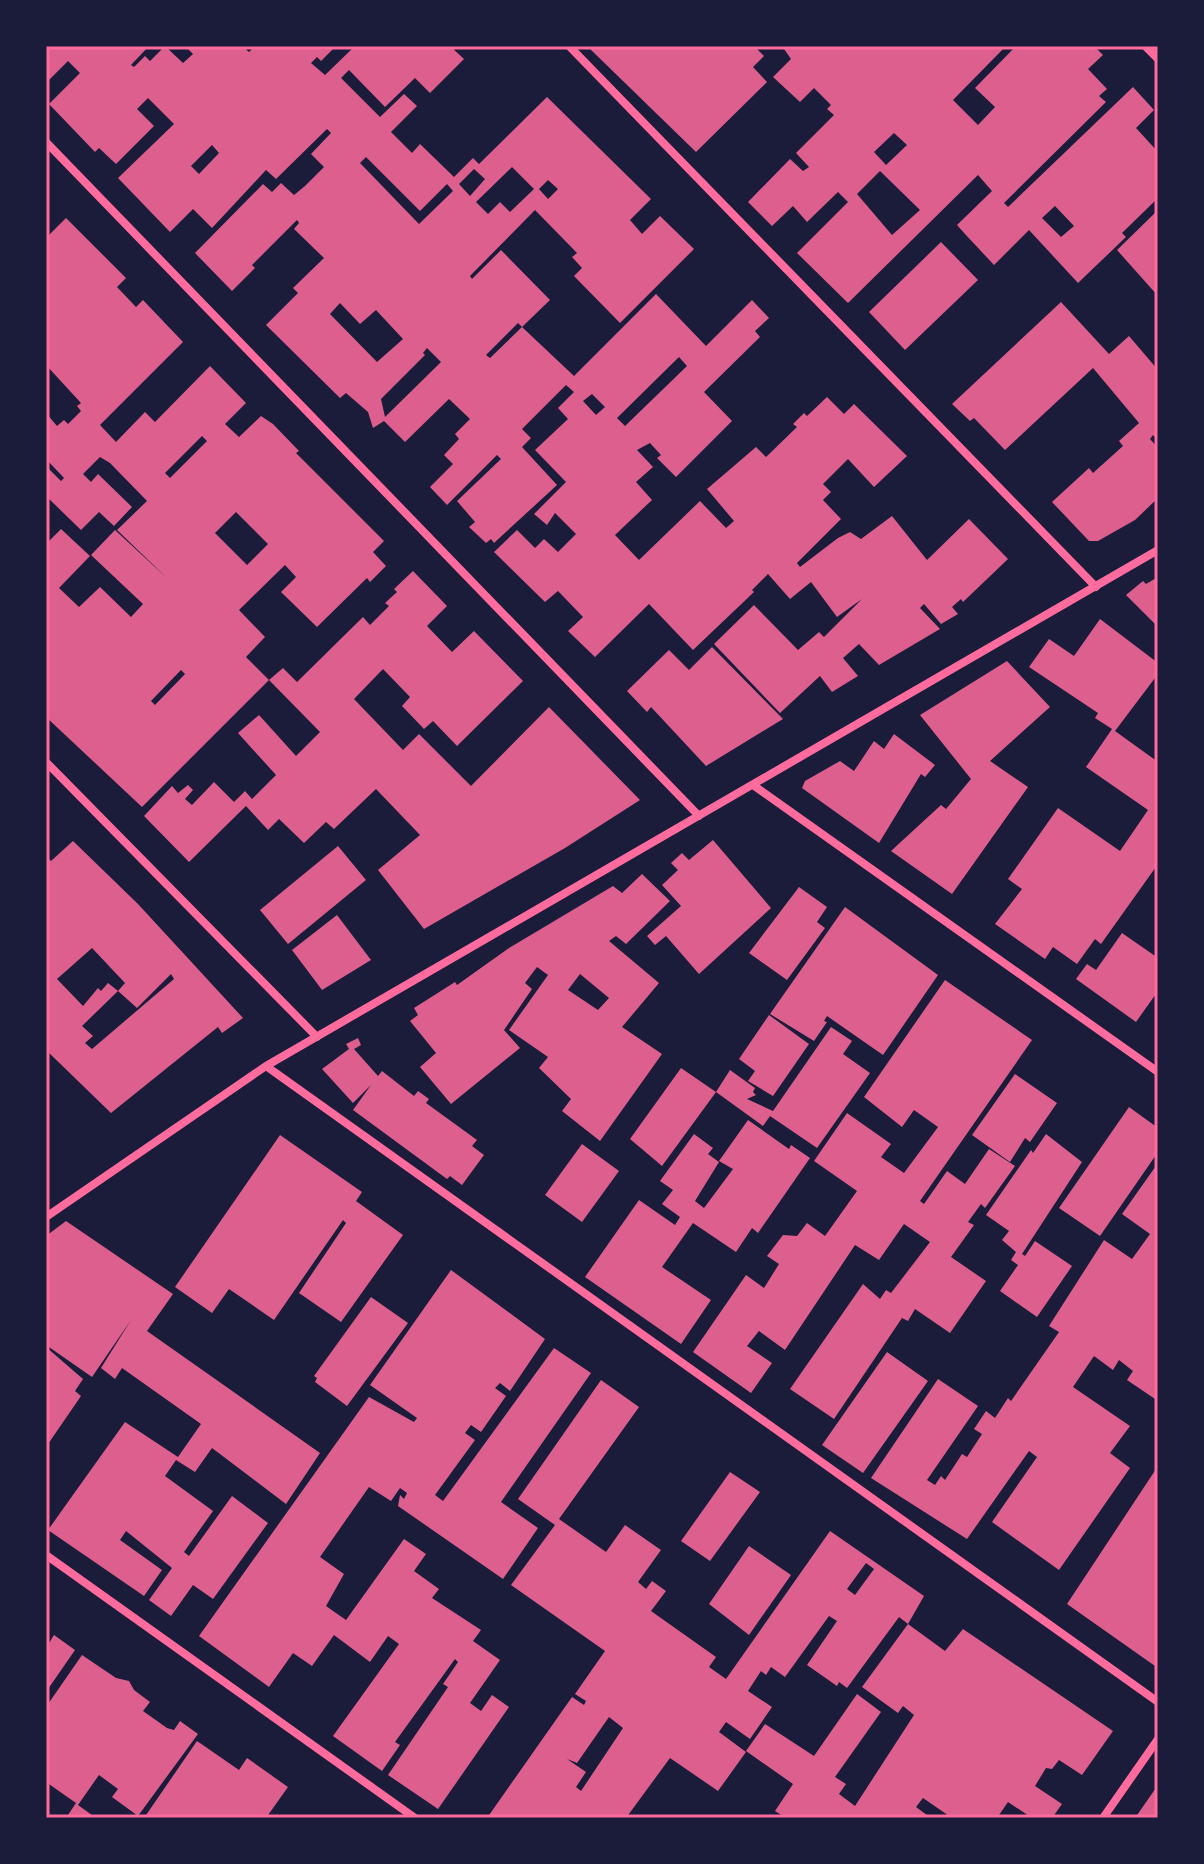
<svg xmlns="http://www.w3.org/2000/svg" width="1204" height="1864" viewBox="0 0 1204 1864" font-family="'Work Sans',sans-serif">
<rect width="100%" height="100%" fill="#1b1b3a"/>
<path fill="#dd5f8e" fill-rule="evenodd" d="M50,46h99l-18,19 3,2 11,-11 5,5 15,-15 18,17 10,-9 -8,-8h57l7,6 6,-6h81l-15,15 -4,-4 -6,6 14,12 30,-29h95l14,13 -34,34 -15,-15 -30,29 -36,-37 -8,8 39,39 24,-23 13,12 -26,26 21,21 8,-9 34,33 19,-19 6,6 68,-67 104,102 -21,21 12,14 18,-18 34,33 -74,74 -46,-47 8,-8 -10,-11 5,-4 -42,-43 -65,66 2,3 29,-29 49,50 -28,27 -4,-4 -32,32 4,3 32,-31 52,49 82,-82 50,52 46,-46 17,18 -14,13 5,6 -56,55 28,29 -56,56 -19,-19 4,-3 -11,-12 -13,7 16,17 -17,15 16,18 -37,35 24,25 61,-59 26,27 8,-7 -27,-32 49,-42 10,10 31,-30 -4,-3 11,-11 3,3 20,-19 17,17 10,-10 53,52 -33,31 -26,-28 -25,25 8,8 -8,8 18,19 -44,44 3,4 38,-29 12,-6 11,7 31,-23 35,44 42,-41 39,40 -45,43 -2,-3 -9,8 6,7 -17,10 -17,-20 -4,4 20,21 -61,36 -20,-21 -16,14 15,18 -26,16 -12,-16 -40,37 -66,-69 40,-39 44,45 21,-18 5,5 38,-38 -25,18 -26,-35 -21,17 -22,-25 -16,16 2,2 -61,58 -44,-46 -54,53 -27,-26 15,-14 -25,-26 -13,11 -51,-50 23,-22 18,18 9,-9 14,13 18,-18 -21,-21 -8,12 -13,-11 32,-32 -31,-32 33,-31 -10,-11 16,-16 -8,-7 -44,44 9,9 -9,9 35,38 -63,58 -3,-4 -5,4 -17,-16 6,-5 -18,-21 44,-42 -4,-4 -50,50 -17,-18 23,-23 -9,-9 15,-16 -4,-5 15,-15 -21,-20 -44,43 -21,-21 -11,7 -5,-16 -22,-19 -6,5 -74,-73 32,-32 -5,-5 31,-30 -30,-29 5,-6 -2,-3 -45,45 3,3 -23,23 -37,-38 68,-69 9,8 9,-9 13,12 11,-9 19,-19 -13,-13 20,-21 -4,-4 -51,50 -10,-9 -54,58 -19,-19 -23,23 -52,-54 56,-54 -26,-26 -11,11 17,17 -38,38 -17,-16 -4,4 -46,-48 31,-31 -12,-12 -22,22v-33zM212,145l7,8 -20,21 -8,-8zM366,157l54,54 27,-27 6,7 -34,33 -59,-61zM512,167l22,22 -24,23 -10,-10 -12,12 -12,-12zM474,169l11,10 -15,17 -11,-12zM548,180l10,9 -10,10 -9,-10zM340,303l20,21 16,-14 27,29 -26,23 -47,-48zM427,348l14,14 -56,55 -4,-18 44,-44 -2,-2zM679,357l8,9 -62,60 -8,-8zM592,394l13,13 -9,8 -13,-14z
M587,46h167l10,10 -11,11 14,15 -71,70z
M782,46h224l-53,54 25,25 17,-18 -20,-19 41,-42h78l9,9 -15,14 19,20 -8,7 7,6 -102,101 4,4 125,-120 21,23 -18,18 22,24v46l-36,35 4,4 -48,46 -49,-53 -35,35 -29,-31 -8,-9 35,-34 -14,-16 -130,128 -51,-50 51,-51 -10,-10 -31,30 -14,-16 -21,20 -24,-24 42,-43 13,12 6,-4 -13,-14 38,-38 -7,-6 4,-4 -17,-17 -14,14 -27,-25 18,-18zM894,133l13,12 -21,20 -12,-13zM880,171l40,39 -28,25 -35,-41zM1055,206l19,20 -13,11 -19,-19z
M1158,210v86l-41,-46z
M66,218l60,60 -9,9 19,20 7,-7 40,42 -83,83 16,17 29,-30 10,10 55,-56 36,37 -21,21 14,13 22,-21 12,8 26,27 -3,2 88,88 -11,11 13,14 -16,16 -3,-4 -50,49 -36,-35 15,-15 -11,-12 -46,45 26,27 -19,20 23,23 -127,127 -96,-90v-173l15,-15 29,27 -31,32 20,19 21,-20 31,30 12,-13 -52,-49 24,-25 53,49 -51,-49 30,-29 -37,-38 -10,-6 -17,17 8,8 7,-8 34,33 -18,19 -15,-14 -18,18 -35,-34v-30l15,15 3,-3 -18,-19v-46l11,13 7,-6 4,4 13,-13 -4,-5 4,-3 -35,-38v-127zM202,436l5,5 -37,37 -5,-5zM236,512l32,32 -21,21 -32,-32zM181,670l4,4 -30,31 -4,-4z
M941,242l37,38 -73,70 -36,-38z
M1061,302l48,52 20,-18 29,34v71l-5,-6 -3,4 8,9v50l-23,22 -37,21h-9l-37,-39 37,-34 4,5 30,-27 -4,-5 20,-18 -46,-55 -88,82 -31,-32 -4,3 -18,-17z
M413,571l34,35 -20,20 25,26 22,-21 49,50 -66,65 -24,-25 -9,8 -22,-23 8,-9 -27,-28 -29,30 49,51 16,-16 52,52 78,-79 91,93 -75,48 -141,81 -46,-59 42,-35 -44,-46 -42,40 -8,-7 -22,21 -25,-24 -11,11 -22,-24 -57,56 -45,-46 28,-30 6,7 10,-8 5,5 -8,9 7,6 22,-23 20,20 11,-11 7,8 24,-24 -38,-42 21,-18 37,41 24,-24 -51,-52 14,-12 14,14 66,-65 7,8 19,-19 -4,-3 12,-11 -3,-3z
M1158,577v50l-32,-32 17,-14 3,3z
M1100,619l58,44v11l-43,57 43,31v102l-57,80 -6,-5 -18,25 -24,-17 -8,12 -50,-35 27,-35 -14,-10 50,-71 62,43 28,-41 -62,-43 26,-38 -17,-11 3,-5 -69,-46 20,-28 25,17z
M712,647l71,72 -77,47 -55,-59 -4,5 -20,-21 42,-41 20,20z
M1007,661l43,46 -60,54 38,26 -76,107 -61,-43 50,-46 5,4 25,-30 -51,-64z
M894,734l41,31 -10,12 -4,-3 -42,69 -77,-55 3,-7 35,-20 14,10 20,-30 10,8z
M713,840l58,68 -72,66 -33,-38 -11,9 -8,-9 34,-30 -19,-21 16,-15 -7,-7 11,-10 7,7z
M73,841l65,63 105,114 -21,15 -4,-6 -107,86 -65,-63v-194l5,5zM92,948l33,35 -7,8 19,17 34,-34 3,5 -82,70 -7,-6 8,-7 -11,-10 36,-35 -10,-8 -7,8 -3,-3 -15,18 -26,-27z
M338,846l28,34 -78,64 -28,-34z
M642,874l28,27 -44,43 -10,-8 -7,5 50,42 -37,44 40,27 -62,87 -38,-30 9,-12 -32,-31 9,-11 -39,-27 39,-55 -11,-8 -12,16 7,6 -28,41 16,18 -69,56 -31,-37 16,-14 -26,-32 8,-6 -4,-7 41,-26 2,3 52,-37 104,-62 9,7zM580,974l29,24 -11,12 -30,-20z
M799,887l28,20 -10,15 8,6 -38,52 -38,-27z
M845,907l93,68 -55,80 -56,-39 -3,5 3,1 -13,19 -44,-27z
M337,915l34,45 -49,30 -30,-40z
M1122,933l36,25v33l-22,31 -60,-43 11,-15 9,6z
M945,980l87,60 -112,161 4,3 23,-33 18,13 24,-35 26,17 -30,42 -4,-4 -13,18 6,3 -23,32 35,24 -36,52 -35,-24 -7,12 -6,-3 -68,101 -44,-30 73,-105 17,15 6,-9 5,3 39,-51 -26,-18 -25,36 -24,-15 -70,105 -26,-19 -12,15 25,17 -21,30 -58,-41 53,-77 18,13 15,-24 -12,-8 16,-21 14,1 10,-13 18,13 32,-45 -43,-30 33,-48 44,31 -10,13 23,16 34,-46 -24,-17 -12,17 -38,-30z
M769,1015l40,29 -36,52 -25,-15 7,-10 -16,-12z
M831,1027l21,14 -9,13 27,19 -53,75 -47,-32 -7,10 -47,-34 14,-22 25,18 -2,4 3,3 -9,4 26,12z
M358,1038l3,7 -7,4 24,27 4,-5 32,25 4,-5 11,8 -3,4 51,37 -5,6 12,9 -22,30 -12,-9 -3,3 -94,-69 18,-25 -18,18 -31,-34 27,-20 -3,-5z
M681,1068l35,24 -54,74 -32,-27z
M1015,1074l42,29 -27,39 -5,-4 -15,24 -38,-27z
M1129,1107l29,21v24l-58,84 -41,-28z
M748,1120l41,29 2,-4 19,13 -52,75 -6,-5 -16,24 -43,-29 -31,44 49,33 -30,44 -96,-67 54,-77 36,25 5,-8 -18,-13 11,-14 -13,-9 34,-47 19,14 -5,6 11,8 -24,39 9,7 29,-39 -14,-8z
M1046,1134l36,28 -60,92 3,2 10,-15 37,25 -35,51 -37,-26 18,-26 -7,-5 5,-8 -14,-12 7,-9 -23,-16 45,-65 2,3z
M280,1135l82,57 -6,9 47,34 -62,87 -42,-29 47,-70 -3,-3 -69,100 -45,-31 -17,24 -37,-26z
M582,1144l37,27 -37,51 -37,-27z
M1158,1163v238l-31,-21 6,-9 -14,-11 -6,10 -19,-14 -21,31 57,39 -20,27 20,15 -71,102 -67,-48 45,-65 -8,-6 -62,88 -96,-61 67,-99 40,27 -51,74 8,5 6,-9 4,4 17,-26 5,3 15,-23 -8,-5 12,-18 9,7 13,-20 3,3 48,-69 -10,-6 55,-86 28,19 18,-25 -28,-20z
M66,1221l107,73 -26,37 173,122 -34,51 -74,-56 -17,24 -19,-12 -11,16 48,35 -29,41 5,4 43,-60 36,27 -55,76 -20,-14 -22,31 -22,-16 23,-32 -46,-37 -6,9 42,30 -18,26 -96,-66 77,-108 53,35 23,-33 -79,-56 -7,11 -14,-11 30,-48 -39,57 -46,-32v-109z
M451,1270l94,69 -35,52 -10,-8 -5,5 11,8 -25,36 -10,-7 -6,8 10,7 -40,55 8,6 111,-153 37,25 -90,129 37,26 -35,51 -105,-73 2,-11 4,4 3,-6 -7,-5 -9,13 -22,-14 -49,70 24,17 -18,32 20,14 58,-81 22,15 -12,17 25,18 -7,9 49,32 -8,11 27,19 -30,43 11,8 11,-16 17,12 -71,102 -50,-34 60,-88 -5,-3 15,-22 -3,-3 -60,83 5,3 -18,26 -49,-35 66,-92 -11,-8 -18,26 -36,-27 -22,31 -19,-13 -24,34 -70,-51 170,-239 45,25 3,-4 -47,-33z
M371,1297l37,26 -61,83 -32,-24 2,-4 -3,-2z
M46,1347l37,32 -8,12 6,5 -35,51z
M887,1352l41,29 -65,92 -41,-28z
M601,1380l38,27 -80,112 47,33 19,-27 36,25 -23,32 8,7 6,-8 14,10 -15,20 65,46 -7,10 17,12 104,-148 94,65 -16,28 -9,-7 -52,71 -8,-6 -2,4 -30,-21 30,-44 -8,-5 -44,61 -14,-10 -5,8 -5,-4 -13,20 24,16 -22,32 -24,-17 -7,10 27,20 -28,39 -48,-33 -44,60h-139l85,-121 12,8 2,-4 -11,-7 30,-43 -94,-66 44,-60 -37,-26zM866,1563l8,6 -19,26 -8,-6zM609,1717l14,11 -42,63 -5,-4 10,-15 -19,-13 10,4z
M1158,1466v195l-3,5 -88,-62z
M730,1472l30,20 -50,69 -29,-20z
M749,1546l42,29 -42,60 -40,-31z
M908,1624l37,27 18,-22 150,102 -31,44 -23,-15 -7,9 -6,-1 -11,18 27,18 -10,14h-20l-24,-16 -11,16h-45l-29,-20 -7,9 15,11h-145l-11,-7 18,-27 -47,-33 19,-27 49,32 43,-62 24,18 -46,65 11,7 -7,10 16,12 59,-91 -11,-9 -5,7 -36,-26z
M54,1635l21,15 -29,42v-44z
M82,1655l34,23 13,3 5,9 16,12 -7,9 24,17 7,2 6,-9 18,13 -60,82 -26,-19 6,-8 -19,-14 -21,30 18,13h-30l10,-15 -30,-21v-75z
M197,1741l42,29 8,-12 41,29 -22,31h-122z
M1158,1785v33h-23z"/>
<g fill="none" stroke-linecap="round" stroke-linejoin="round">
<path stroke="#ff6b9d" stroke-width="8" d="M569,46l527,541
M1145,46l13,13
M46,142l653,674
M46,762l271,275
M753,785l405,287
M266,1066l892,636
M46,1217l220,-151 892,-516
M46,1555l369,263
M1103,1818l55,-79"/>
</g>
<rect width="1204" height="1864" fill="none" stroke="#1b1b3a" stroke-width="96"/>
<rect x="48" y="48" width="1108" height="1768" fill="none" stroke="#ff6b9d" stroke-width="3"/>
</svg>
